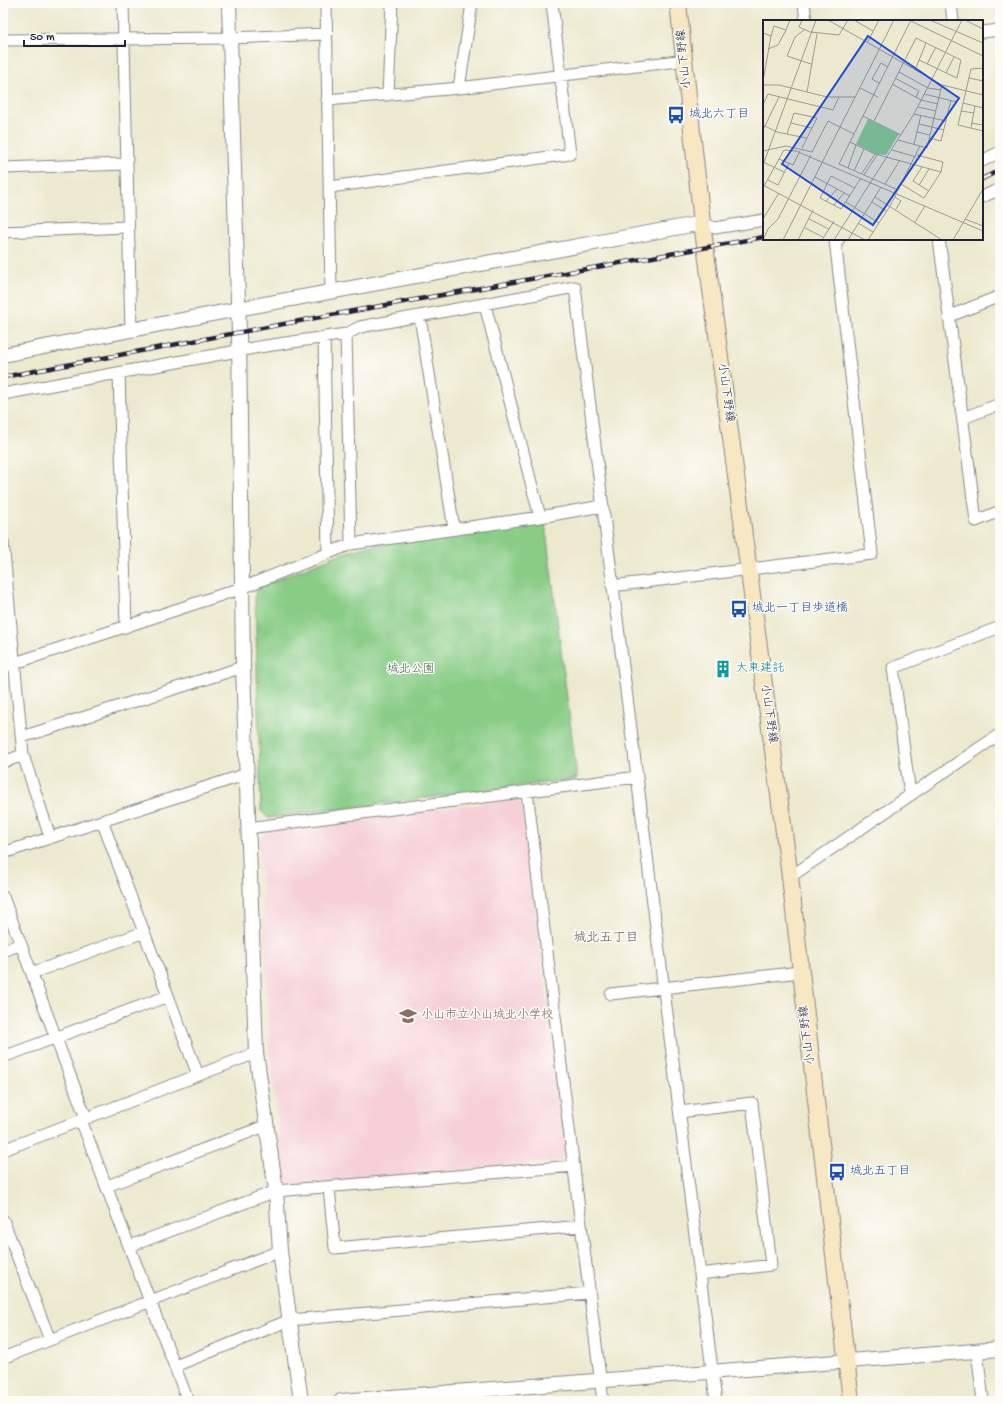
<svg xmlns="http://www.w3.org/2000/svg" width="1003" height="1404" viewBox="0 0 1003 1404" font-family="'Gochi Hand','Klee One',sans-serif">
<rect width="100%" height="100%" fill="#fdfcf7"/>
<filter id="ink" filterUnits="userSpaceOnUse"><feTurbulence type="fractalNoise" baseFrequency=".025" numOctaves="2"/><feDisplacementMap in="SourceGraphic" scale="8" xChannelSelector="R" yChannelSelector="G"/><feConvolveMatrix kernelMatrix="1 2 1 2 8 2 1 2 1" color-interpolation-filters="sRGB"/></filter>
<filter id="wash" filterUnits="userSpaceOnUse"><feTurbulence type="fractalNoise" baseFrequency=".012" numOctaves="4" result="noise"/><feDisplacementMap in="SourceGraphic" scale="16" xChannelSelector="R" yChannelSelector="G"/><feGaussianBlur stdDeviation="0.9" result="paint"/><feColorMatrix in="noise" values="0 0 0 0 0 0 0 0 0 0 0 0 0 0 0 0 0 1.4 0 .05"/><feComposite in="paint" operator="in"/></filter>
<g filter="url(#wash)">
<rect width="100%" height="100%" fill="#ede9cf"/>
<path fill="#f6cfd7" d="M516,799l7,7 43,347 -7,8 -267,25 -8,-7 -14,-126 -11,-212 9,-11z"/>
<path fill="#88cc86" stroke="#557760" d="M545,523l32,254 -1,2 -308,39 -7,-7 -6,-217 5,-7 79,-33 39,-10z"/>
</g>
<g filter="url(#ink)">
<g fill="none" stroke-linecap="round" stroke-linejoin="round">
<g stroke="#888685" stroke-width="13">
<path id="minor" d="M123,3l8,327
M326,3l5,289
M804,3l2,18
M951,3l2,18
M982,32l18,-2
M3,40l228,-2 95,-4
M459,88l13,-85
M388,95l4,-92
M327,100l132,-12 227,-28
M982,161l18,-9
M3,168l124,-4
M330,187l240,-33 -18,-151
M982,197l18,-8
M702,223l13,5 49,-8
M3,232l125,-5
M939,239l37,282 24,-10
M485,305l55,212
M950,316l50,-20
M420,317l34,212
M346,334l5,210
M324,337l4,215
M119,373l7,254
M3,394l256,-47 87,-13 14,-7 215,-40 141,1114
M963,418l37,-14
M3,542l20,213 27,82
M612,586l260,-32 -37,-314 4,-1
M3,667l239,-79 109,-44 189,-27 62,-11
M22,737l221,-70
M3,762l20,-7
M527,792l76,609
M910,794l-17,-126 107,-41
M102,821l96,254
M248,828l389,-51
M3,853l244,-79
M790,877l210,-143
M3,897l83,221
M3,951l18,-7
M32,973l112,-41
M611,994l189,-22
M3,1057l165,-61
M680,1112l72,-9 19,162 -71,9
M81,1120l107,281
M3,1150l253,-97
M107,1186l158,-60
M329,1188l6,60 246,-22
M3,1220l47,120
M130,1246l146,-55 298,-25
M977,1351l6,50
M3,1358l277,-107
M175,1366l115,-46 299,-27
M473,1391l2,10"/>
</g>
<g stroke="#888685" stroke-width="16">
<path id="tertiary" d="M229,3l10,330 4,334 13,386 20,138 4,60 21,150
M3,355l235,-46 464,-86
M341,1401l659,-52"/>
</g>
<g stroke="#888685" stroke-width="18">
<path id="secondary" d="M678,3l24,220 88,654 61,524"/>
</g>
<use href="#minor" stroke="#fff" stroke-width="11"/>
<use href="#tertiary" stroke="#fff" stroke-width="14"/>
<use href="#secondary" stroke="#f7e8c3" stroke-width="16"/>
<g stroke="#22223b" stroke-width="4.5">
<path id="rail" d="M982,179l18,-9
M3,377l339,-64 422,-76"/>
</g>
<use href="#rail" stroke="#fdfcf7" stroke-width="3" stroke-dasharray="9" stroke-linecap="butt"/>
</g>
</g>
<defs>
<g id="bus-bare" transform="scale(1.38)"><path d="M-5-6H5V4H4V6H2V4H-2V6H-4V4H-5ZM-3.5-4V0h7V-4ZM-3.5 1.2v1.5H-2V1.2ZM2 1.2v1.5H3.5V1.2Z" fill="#1a4fb4" stroke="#fdfcf7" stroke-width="2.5" paint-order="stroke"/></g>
<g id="building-bare" transform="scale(1.38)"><path d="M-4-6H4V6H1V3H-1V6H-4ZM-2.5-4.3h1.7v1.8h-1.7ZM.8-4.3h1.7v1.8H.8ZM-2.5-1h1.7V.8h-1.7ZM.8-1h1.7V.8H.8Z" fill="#0f9aa8" stroke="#fdfcf7" stroke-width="2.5" paint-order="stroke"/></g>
<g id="school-bare" transform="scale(1.38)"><path d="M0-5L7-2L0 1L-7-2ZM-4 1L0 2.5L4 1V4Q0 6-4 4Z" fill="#8d6e63" stroke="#fdfcf7" stroke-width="2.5" paint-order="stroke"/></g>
</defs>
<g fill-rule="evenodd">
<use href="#bus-bare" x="676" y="115"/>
<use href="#bus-bare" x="739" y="609"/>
<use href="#building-bare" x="723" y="669"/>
<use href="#school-bare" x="408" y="1016"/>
<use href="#bus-bare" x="837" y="1172"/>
</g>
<g text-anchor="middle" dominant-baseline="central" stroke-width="3" stroke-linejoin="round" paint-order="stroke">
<g font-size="12" fill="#22223b" stroke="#fdfcf7">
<text transform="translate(685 59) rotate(-96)">小山下野線</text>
<text transform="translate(725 393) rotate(82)">小山下野線</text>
<text transform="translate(768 714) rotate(82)">小山下野線</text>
<text transform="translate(808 1035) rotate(-97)">小山下野線</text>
</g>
<g font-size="12" fill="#164399" stroke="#fdfcf7" text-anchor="start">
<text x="689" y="115">城北六丁目</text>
<text x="752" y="609">城北一丁目歩道橋</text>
<text x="850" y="1172">城北五丁目</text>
</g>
<g font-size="12" fill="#0d838f" stroke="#fdfcf7" text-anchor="start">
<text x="736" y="669">大東建託</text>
</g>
<g font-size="12" fill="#465e55" stroke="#fdfcf7">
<text x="411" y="670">城北公園</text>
</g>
<g font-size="12" fill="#785e54" stroke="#fdfcf7" text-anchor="start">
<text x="421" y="1016">小山市立小山城北小学校</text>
</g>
<g font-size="13" fill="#6a5160" stroke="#fdfcf7">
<text x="606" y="938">城北五丁目</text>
</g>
</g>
<g transform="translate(763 20)">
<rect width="220" height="220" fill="#ede9cf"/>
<path d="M105,99l31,15 -13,21 -10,-1 -20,-10z" fill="#88cc86"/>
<path fill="none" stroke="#9c9994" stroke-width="1" d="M39,0l-3,7 11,5 29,3 9,-15M65,0l114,65 41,10M91,0l19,11M167,0l53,23M202,0l18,9M148,1l72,35M41,10l-9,7 -8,19 24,8M0,13l8,3 -8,45M8,16l3,-10 12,4 4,-10M104,23l12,-23M5,29l10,-4 8,-15M164,44l9,-17M220,48l-12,1 -13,56 25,6M152,50l11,-27M136,52l29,16 13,2M183,53l8,-16M132,58l24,13 -3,6M206,58l14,3M116,63l-7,-4 9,-16 7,4M129,64l29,16 17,4M0,65h16l48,12h28M97,68l18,9M44,72l10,-58M161,74l33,8M200,83l20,5M0,85l5,-11 65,16 6,-13M155,87l18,4M198,91l13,2M151,94l32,7M100,96l38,19M171,98l8,-33M111,101l42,-83 45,22 -4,18 -38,-18M28,103l20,5M208,103l12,2M156,104l25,6M0,105l14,7 29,6M208,108l4,-22M0,110l16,-33M154,112l13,3M24,114l7,-21 23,5 -15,30M166,118l12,3 10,-41M135,120l29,8 7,-30M87,122l25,12 66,18M151,124l7,-29M129,130l24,7M0,131l23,-5 26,6 16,-31 26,13M16,139l14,6 7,-14M0,142l21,10M0,145l53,-145M159,147l-9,14 16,10M85,148l8,-23M91,151l10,-22M99,153l13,-19M101,155l13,-20M52,157l35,19M5,160l10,5 11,-22M122,164l15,-24M138,164l23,14 17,-26 2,-10 -26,-7M0,165l102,55M156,165l10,-16M1,166l20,-36 12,1 187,80M92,168l-24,-12 -11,22 21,11 20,-31M135,170l-59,-26 72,-144M112,177l67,43M132,177l6,4 -5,8M63,181l11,-12M83,182l33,21M109,182l14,9M71,185l10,-12M0,199l16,-26M46,199l20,10M202,199l18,7M152,202l10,-16M95,203l15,9M42,208l18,9M0,220l5,-11 10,-10 33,-64M20,220l111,-220M35,220l15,-30M59,220l12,-19M71,220l80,-126 48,-94M85,220l33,-53M105,220l22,-34 30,-60M190,220l30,-51"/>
<path fill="#1d4ed8" fill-opacity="0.15" stroke="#1d4ed8" stroke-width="2" d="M105,16l91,62 -86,127 -91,-61z"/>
<rect width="220" height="220" fill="none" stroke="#22223b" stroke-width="2"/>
</g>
<rect width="1003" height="1404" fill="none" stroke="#fdfcf7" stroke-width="16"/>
<path d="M24 40v6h101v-6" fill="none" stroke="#22223b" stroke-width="2"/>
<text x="30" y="40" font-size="12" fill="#22223b" stroke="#fdfcf7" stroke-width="3" paint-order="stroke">50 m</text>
</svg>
